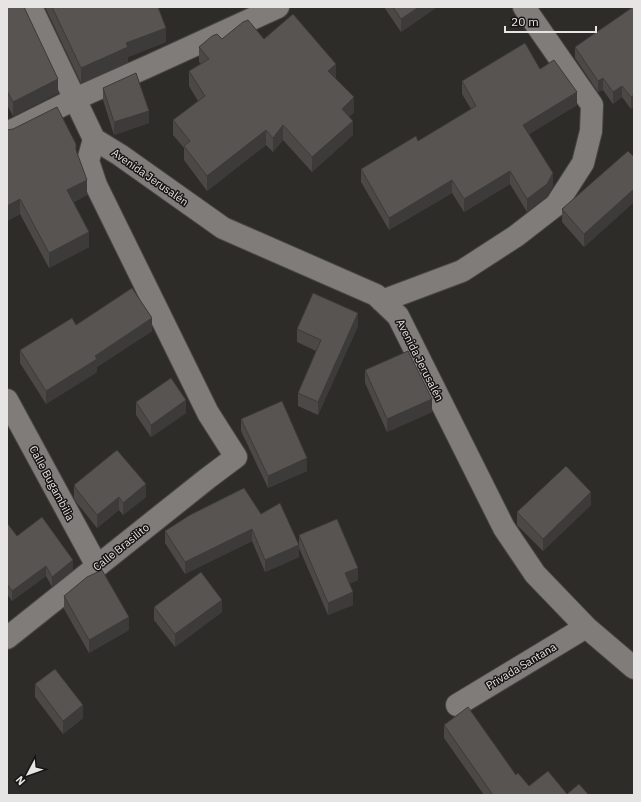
<svg xmlns="http://www.w3.org/2000/svg" width="641" height="802" viewBox="0 0 641 802" font-family="'IBM Plex Sans',sans-serif">
<rect width="100%" height="100%" fill="#2e2c29"/>
<g fill="none" stroke-linecap="round" stroke-linejoin="round">
<g stroke="#494744" stroke-width="24">
<path id="minor" d="M7,133l68,-34 74,-33 129,-59
M94,139l26,16 103,73 153,67 22,21 106,212 31,46 51,53 48,41
M382,301l80,-30 54,-35 40,-31 27,-42 8,-32 1,-26 -68,-98
M7,400l90,166
M7,638l201,-160 28,-21 -28,-44 -112,-228 -8,-24 6,-22 -63,-132
M457,705l129,-78"/>
</g>
<use href="#minor" stroke="#7f7c79" stroke-width="22"/>
</g>
<path fill="#4b4846" d="M7,7l51,86 -45,23 -6,-11z
M45,7h113l8,35 -38,15v5l-47,21z
M384,7h53l-36,25z
M634,7v99l-3,3 -9,-12 -9,7 -10,-14 -5,2 -23,-34v-11z
M222,39h42l72,40 18,33 -5,5 4,18 -41,37 -29,-32 -10,12 -7,-7 -59,46 -23,-31v-12l-11,-13v-15l25,-19 -9,-15v-15l12,-7 -2,-2v-15z
M540,69l37,36 -48,29 24,52 -6,10 -20,16 -17,-28 -46,28 -12,-19 -63,37 -28,-48v-13l57,-28 53,-32 -9,-15v-13z
M103,88l46,35 -35,12 -11,-35z
M7,130l69,20 11,45 -13,7 15,45 -40,21 -29,-54 -13,7z
M634,157v45l-50,45 -22,-25v-13z
M76,325l76,6 -55,36v5l-51,32 -26,-41v-13z
M358,326l-40,89 -20,-9v-13l18,-42 -19,-9v-13z
M365,370l67,42 -45,20 -22,-49z
M136,402l50,11 -35,24 -15,-22z
M241,419l66,52 -39,17 -27,-57z
M74,485l72,12 -23,18 -4,-5 -22,18 -20,-25 -3,-5z
M591,505l-48,46 -26,-26v-13z
M261,514l38,43 -34,15 -13,-31 -67,33 -20,-31v-12z
M7,523l10,13 56,34 -21,17 -6,-11 -34,25 -5,-7z
M299,535l59,45 -9,4 4,21 -25,10 -29,-67z
M64,596l65,34 -40,23 -25,-44z
M154,607l68,5 -47,35 -21,-27z
M35,684l48,34 -20,16 -28,-37z
M444,725l72,50 13,11 38,8 22,1h-105l-40,-57z"/>
<path fill="#3d3b39" d="M419,7h18l-36,25v-13z
M166,28v14l-38,15v5l-47,21v-15l45,-25z
M336,64v15l-8,-8z
M603,78v12l-5,2v-11z
M58,79v14l-45,23v-14z
M622,86v11l-9,7v-12z
M577,92v13l-54,33v-13z
M634,95v11l-3,3v-12z
M354,97v15l-12,11v-14z
M149,111v12l-35,12v-13z
M353,121v14l-41,37v-15z
M283,125v15l-10,12v-14z
M266,130v15l-59,46v-15z
M510,171v13l-46,28v-13z
M553,173v13l-6,10 -20,16v-13z
M87,180v15l-20,10v-15z
M452,180v13l-63,37v-12z
M634,189v13l-50,45v-13z
M20,199v15l-13,7v-15z
M89,232v15l-40,21v-15z
M358,313v13l-40,89v-13z
M152,318v13l-55,36v5l-51,32v-13l49,-35z
M432,399v13l-45,20v-13z
M186,400v13l-35,24v-12z
M307,458v13l-39,17v-12z
M146,484v13l-23,18v-12z
M591,492v13l-48,46v-12z
M119,497v13l-22,18v-13z
M252,529v12l-67,33v-12z
M299,545v12l-34,15v-12z
M73,560v10l-21,17v-10z
M46,566v10l-34,25v-10z
M358,568v12l-13,6v-13z
M353,592v13l-25,10v-12z
M222,600v12l-47,35v-13z
M129,617v13l-40,23v-13z
M83,705v13l-20,16v-13z"/>
<path fill="#575451" stroke="#3d3b39" d="M7,7h17l34,72 -45,23 -6,-11z
M52,7h106l8,21 -40,15 2,4 -47,21z
M393,7h26l-18,12z
M633,7h1v88l-3,2 -9,-11 -9,6 -10,-14 -5,3 -23,-34z
M293,14l43,50 -8,7 26,26 -12,12 11,12 -41,36 -29,-32 -10,13 -7,-8 -59,46 -23,-30 6,-5 -17,-21 32,-24 -16,-25 20,-12 -10,-12 13,-11 5,-2 5,5 21,-17 5,-2 16,19z
M525,43l15,26 14,-9 23,32 -54,33 30,48 -6,11 -20,15 -17,-28 -46,28 -12,-19 -63,38 -28,-49 55,-33 2,5 58,-35 -14,-25z
M136,73l13,38 -35,11 -11,-34z
M57,107l19,37v6l11,30 -20,10 22,42 -40,21 -29,-54 -13,7v-76l6,-1z
M628,151l6,6v32l-50,45 -22,-25z
M132,288l20,30 -57,38 2,3 -51,32 -26,-41 52,-32 4,7z
M313,293l45,20 -40,89 -20,-9 23,-53 -24,-11z
M408,351l24,48 -45,20 -22,-49z
M171,378l15,22 -35,25 -15,-23z
M282,401l25,57 -39,18 -27,-57z
M117,450l29,34 -23,19 -4,-6 -22,18 -20,-25 -3,-5z
M566,466l25,26 -48,47 -26,-27z
M244,488l17,26 19,-11 19,42 -34,15 -13,-31 -67,33 -20,-31 25,-16z
M42,517l31,43 -21,17 -6,-11 -34,25 -5,-7v-61l10,13z
M337,519l21,49 -13,5 8,19 -25,11 -29,-68z
M102,570l27,47 -40,23 -25,-44 23,-19z
M201,572l21,28 -47,34 -21,-27z
M55,669l28,36 -20,16 -28,-37z
M468,707l48,68 2,-2 11,13 19,-15 19,23 12,-10 10,11h-96l-49,-70z"/>
<g text-anchor="middle" dominant-baseline="central" stroke-width="3" stroke-linejoin="round" paint-order="stroke">
<g font-size="11" fill="#e7e5e3" stroke="#161514">
<text transform="translate(150 177) rotate(35)">Avenida Jerusalén</text>
<text transform="translate(420 360) rotate(63)">Avenida Jerusalén</text>
<text transform="translate(52 483) rotate(62)">Calle Bugambilia</text>
<text transform="translate(121 547) rotate(-39)">Calle Brasilito</text>
<text transform="translate(521 666) rotate(-31)">Privada Santana</text>
</g>
</g>
<rect width="641" height="802" fill="none" stroke="#e7e5e3" stroke-width="16"/>
<g transform="translate(28 774) rotate(229)" stroke="#161514" stroke-width="3" paint-order="stroke">
<path d="M0-3L7 15L0 10L-7 15Z" fill="#e7e5e3"/>
<text y="-6" font-size="11" font-weight="bold" text-anchor="middle" fill="#e7e5e3">N</text>
</g>
<path d="M505 26v6h91v-6" fill="none" stroke="#e7e5e3" stroke-width="2"/>
<text x="511" y="26" font-size="12" fill="#e7e5e3" stroke="#161514" stroke-width="3" paint-order="stroke">20 m</text>
</svg>
